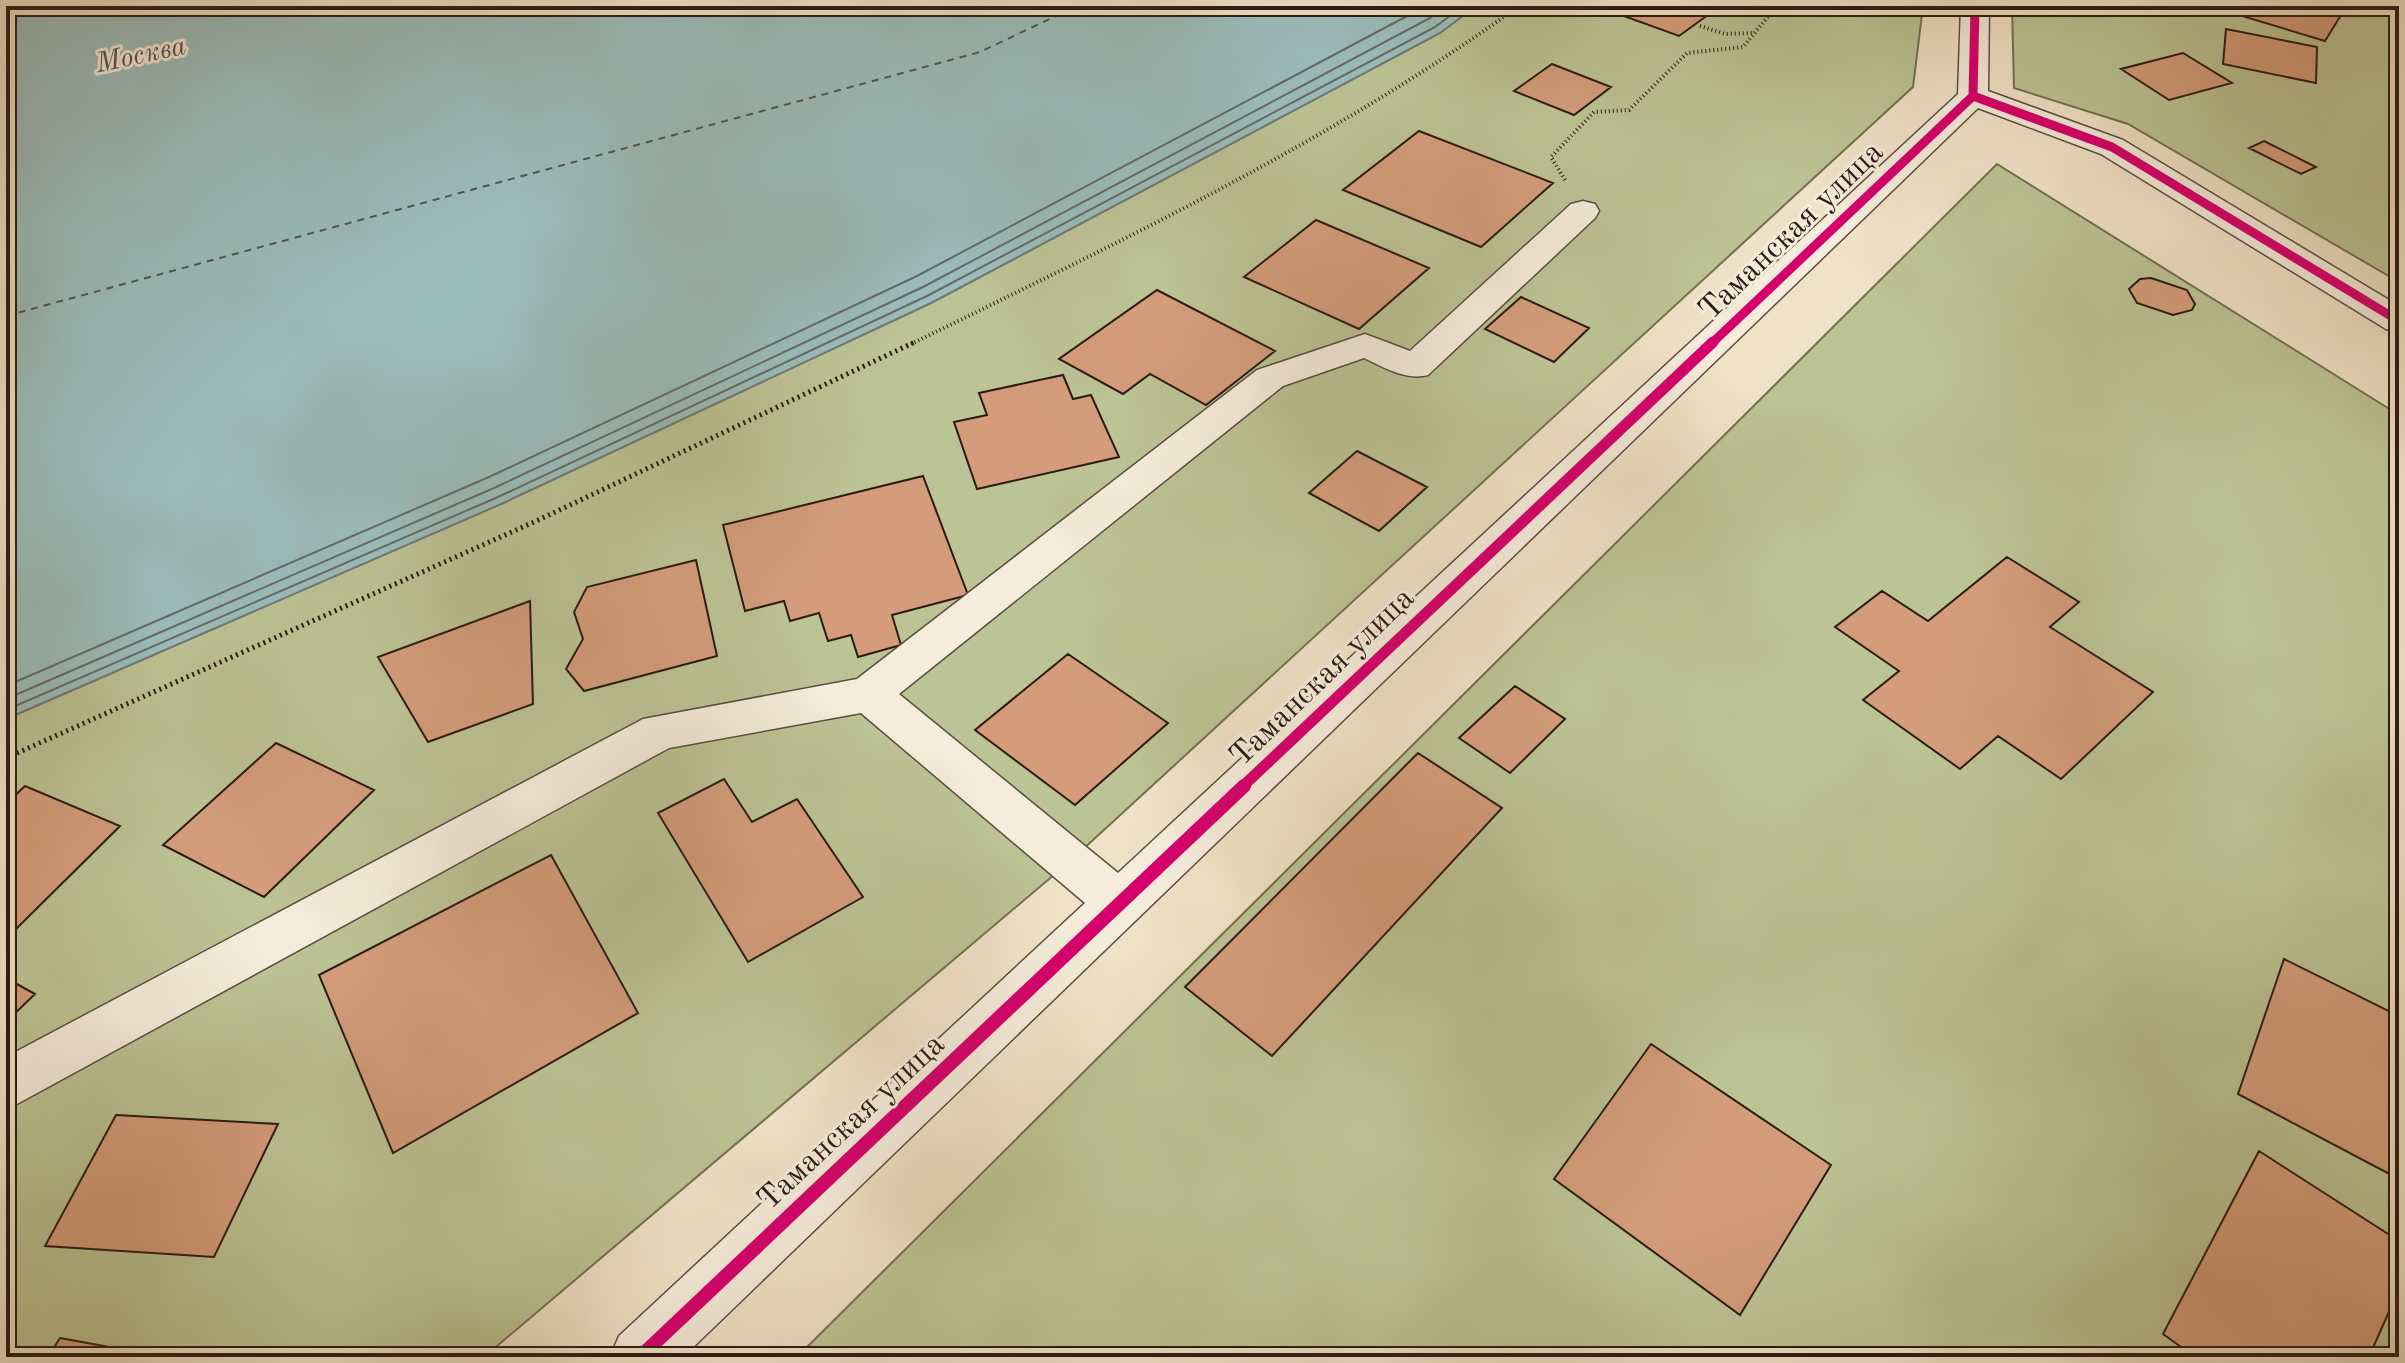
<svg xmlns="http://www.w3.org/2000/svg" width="2405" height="1363" viewBox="0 0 2405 1363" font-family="'Old Standard TT',serif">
<rect width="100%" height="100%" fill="#f0e2c7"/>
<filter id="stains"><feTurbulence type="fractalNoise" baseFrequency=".0025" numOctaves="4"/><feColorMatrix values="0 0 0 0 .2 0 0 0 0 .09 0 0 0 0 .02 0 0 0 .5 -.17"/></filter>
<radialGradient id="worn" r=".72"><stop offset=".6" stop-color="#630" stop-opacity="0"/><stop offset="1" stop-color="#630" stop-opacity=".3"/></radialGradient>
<path fill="#bcc394" stroke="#746f54" stroke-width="2" d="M1476,6h447l-10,81 -845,776 -584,494h-478v-638l495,-215 430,-201 509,-270z
M2012,6h387v276l-271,-158 -114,-36z
M1997,164l402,251v942h-1602z"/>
<path fill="#9bbdbc" stroke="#6e7c79" stroke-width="2" d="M6,6h1470l-36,27 -509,270 -430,201 -495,215z"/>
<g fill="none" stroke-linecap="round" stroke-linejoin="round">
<path stroke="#636c68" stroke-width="2" d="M6,686l483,-209 428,-201 509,-270
M6,699l488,-211 429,-201 507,-269 16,-12
M6,710l492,-213 429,-201 508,-269 28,-21"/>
<path stroke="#52544f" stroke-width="2" stroke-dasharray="7 6" stroke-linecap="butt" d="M6,316l974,-264 97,-46"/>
</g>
<path fill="#d49c7b" stroke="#2b1b14" stroke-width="2" d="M1633,6h63l16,6 -33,24 -58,-21z
M2234,6h110l2,1 -21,34 -96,-29z
M2226,29l91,18 -1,36 -93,-19z
M2183,53l49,30 -63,17 -48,-31z
M1552,64l59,23 -37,28 -60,-24z
M1419,131l134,52 -72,64 -138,-57z
M2264,141l52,26 -15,7 -52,-26z
M1316,220l113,48 -70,61 -115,-52z
M2151,278l36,12 8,14 -3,6 -19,5 -36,-12 -8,-14 11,-10z
M1157,290l118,61 -69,54 -56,-31 -27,20 -64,-35z
M1521,297l68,31 -35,34 -69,-33z
M1063,375l10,24 18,-4 28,62 -142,32 -23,-67 33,-7 -8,-22z
M1357,451l70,36 -48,44 -70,-38z
M923,476l45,119 -76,20 9,30 -43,12 -7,-22 -23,6 -9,-28 -29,8 -6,-20 -39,10 -22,-86z
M2007,557l72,45 -29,25 103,65 -92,87 -63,-43 -38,33 -97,-69 36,-29 -64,-44 47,-36 46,30z
M696,560l21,96 -133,35 -18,-22 17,-30 -9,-27 13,-25z
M530,601l3,103 -105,38 -50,-85z
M1068,654l100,69 -93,82 -100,-75z
M1515,686l50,33 -55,54 -51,-35z
M276,743l98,47 -110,107 -101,-52z
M1418,753l84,55 -230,248 -87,-69z
M724,779l28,43 45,-23 66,98 -115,65 -90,-149z
M25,786l95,40 -105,104 -9,-4v-122z
M551,855l87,158 -245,140 -74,-178z
M2284,959l115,57v163l-161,-85z
M6,978l29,16 -29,28z
M1651,1044l180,121 -91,150 -186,-136z
M116,1115l162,9 -64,133 -169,-11z
M2259,1151l140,90v48l-30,68h-174l-32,-23z
M60,1338l104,19h-116z"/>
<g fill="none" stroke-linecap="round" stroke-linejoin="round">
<g stroke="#5c4d41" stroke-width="3">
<path id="minor" d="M1961,6h28l-1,85 135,49 276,166v26l-13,-3 -285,-175 -123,-46 -1295,1249h-73l9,-21 466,-433 -224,-190 -192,35 -663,362v-53l637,-338 214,-40 400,-309 108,-36 45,17 161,-147 12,-3 12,3 4,7 -4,7 -167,157c-23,6 -44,-8 -64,-17l-81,28 -384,308 219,179 840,-779z"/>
</g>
<path stroke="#2b1b14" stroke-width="4" stroke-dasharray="1 3" stroke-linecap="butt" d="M1700,26l25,8 28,-1
M1565,180l-14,-23 43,-45 35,-2 58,-57 56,-6 28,-34
M911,344c208,-102 420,-202 608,-338"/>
<path stroke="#2b1b14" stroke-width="5" stroke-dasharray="2 4" stroke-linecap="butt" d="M6,758l528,-236 381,-180"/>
<use href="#minor" fill="#f5ecdb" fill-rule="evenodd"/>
<g stroke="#f5ecdb" stroke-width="13">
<path id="cycleway-far2" d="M1973,96l139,51 287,174
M1711,344l262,-248 2,-90"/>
</g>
<g stroke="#f5ecdb" stroke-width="16">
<path id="cycleway-far1" d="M1241,788l472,-446"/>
</g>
<g stroke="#f5ecdb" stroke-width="19">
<path id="cycleway" d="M640,1357l604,-571"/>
</g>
<use href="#cycleway-far2" stroke="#d6006c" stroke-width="9"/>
<use href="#cycleway-far1" stroke="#d6006c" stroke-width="11"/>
<use href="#cycleway" stroke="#d6006c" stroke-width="14"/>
</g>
<g text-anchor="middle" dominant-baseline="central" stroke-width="6" stroke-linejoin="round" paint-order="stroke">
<g font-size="28" font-style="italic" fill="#52544f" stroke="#f5ecdb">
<text transform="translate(141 56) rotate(-12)">Москва</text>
</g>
<g font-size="32" fill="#2b1b14" stroke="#f5ecdb">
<text transform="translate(1792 232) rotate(-44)">Таманская улица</text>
<text transform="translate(1323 678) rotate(-44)">Таманская улица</text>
<text transform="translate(852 1123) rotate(-43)">Таманская улица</text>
</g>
</g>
<rect width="2405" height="1363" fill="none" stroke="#f0e2c7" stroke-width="32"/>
<rect x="8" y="8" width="2389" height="1347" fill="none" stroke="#2b1b14" stroke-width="4"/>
<rect x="16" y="16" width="2373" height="1331" fill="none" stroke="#2b1b14" stroke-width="2"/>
<rect width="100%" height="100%" filter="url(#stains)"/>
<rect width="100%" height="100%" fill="url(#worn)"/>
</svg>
